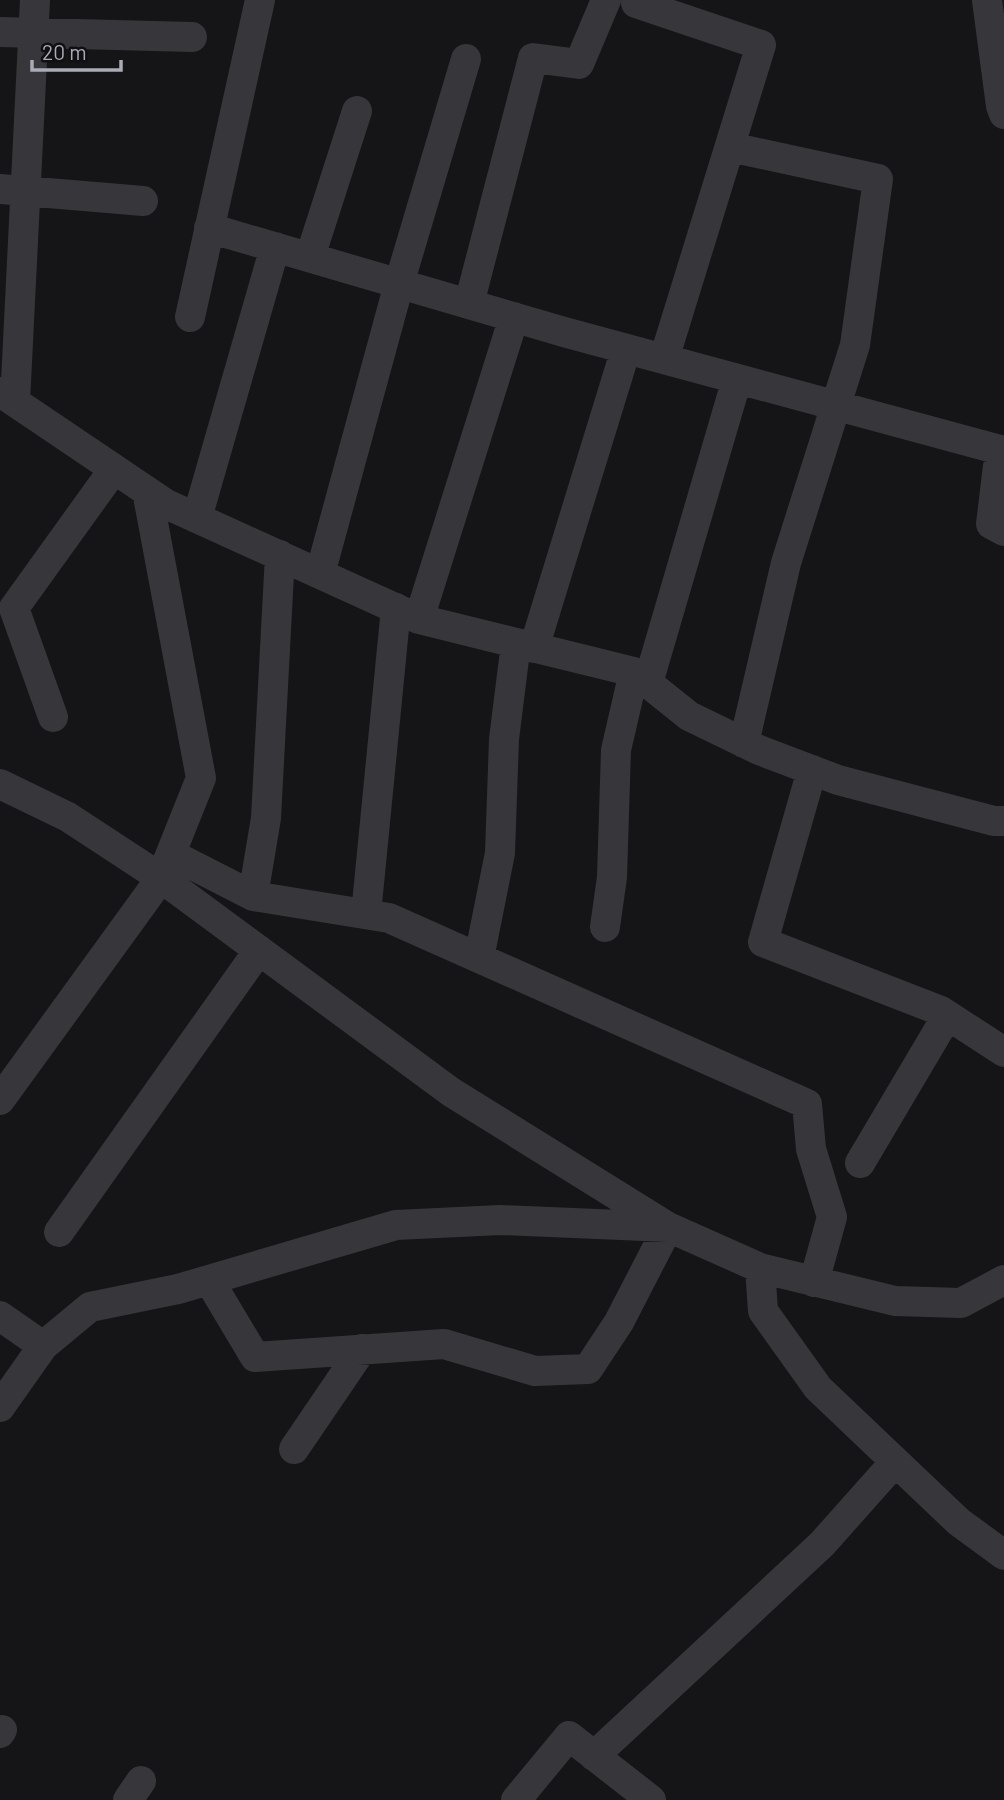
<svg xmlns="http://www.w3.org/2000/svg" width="1004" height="1800" viewBox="0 0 1004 1800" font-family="Barlow,sans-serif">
<rect width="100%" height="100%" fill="#151517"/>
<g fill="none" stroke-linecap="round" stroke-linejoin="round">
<path stroke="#37373b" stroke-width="30" d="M987,0l14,106 3,8
M636,3l125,42 -97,314
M0,32l192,5
M730,147l148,32 -23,166 -69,218 -42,180
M0,189l143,12
M209,228l355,104 440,119
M310,257l47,-146
M469,304l64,-246 46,6 27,-64
M190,317l70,-317
M0,392l166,112 253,115 215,53 55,44 70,34 79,30 156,41h10
M15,402l20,-402
M1004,457l-6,9 -7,58 13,7
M197,518l78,-271
M320,574l79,-290 67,-225
M419,619l95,-302
M534,648l92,-299
M648,683l89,-304
M53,717l-39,-109 100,-139
M812,770l-49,172 178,69 63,41
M0,784l68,33 93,61 290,214 217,135 92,41 135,33 66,2 43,-23
M171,854l82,42 136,22 418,186 4,45 21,68 -18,65
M253,896l13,-78 14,-263
M366,914l30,-306
M605,927l7,-50 4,-127 18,-78
M479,958l21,-105 4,-114 12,-96
M0,1100l161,-222 40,-100 -54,-287
M860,1163l87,-147
M59,1232l200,-282
M760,1268l3,43 55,77 141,134 45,33
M0,1316l43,30
M0,1407l43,-61 47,-39 88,-18 218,-64 104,-5 168,7 -49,95 -31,47 -53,2 -91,-27 -189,13 -46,-77
M294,1449l68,-100
M0,1733l2,-3
M594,1756l228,-212 73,-82
M128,1800l13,-19
M516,1800l53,-64 82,64"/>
</g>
<path d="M32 60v10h89v-10" fill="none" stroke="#a8acb6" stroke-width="3.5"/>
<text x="42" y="60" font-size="21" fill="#a8acb6" stroke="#101012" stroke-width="5" paint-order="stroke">20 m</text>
</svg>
